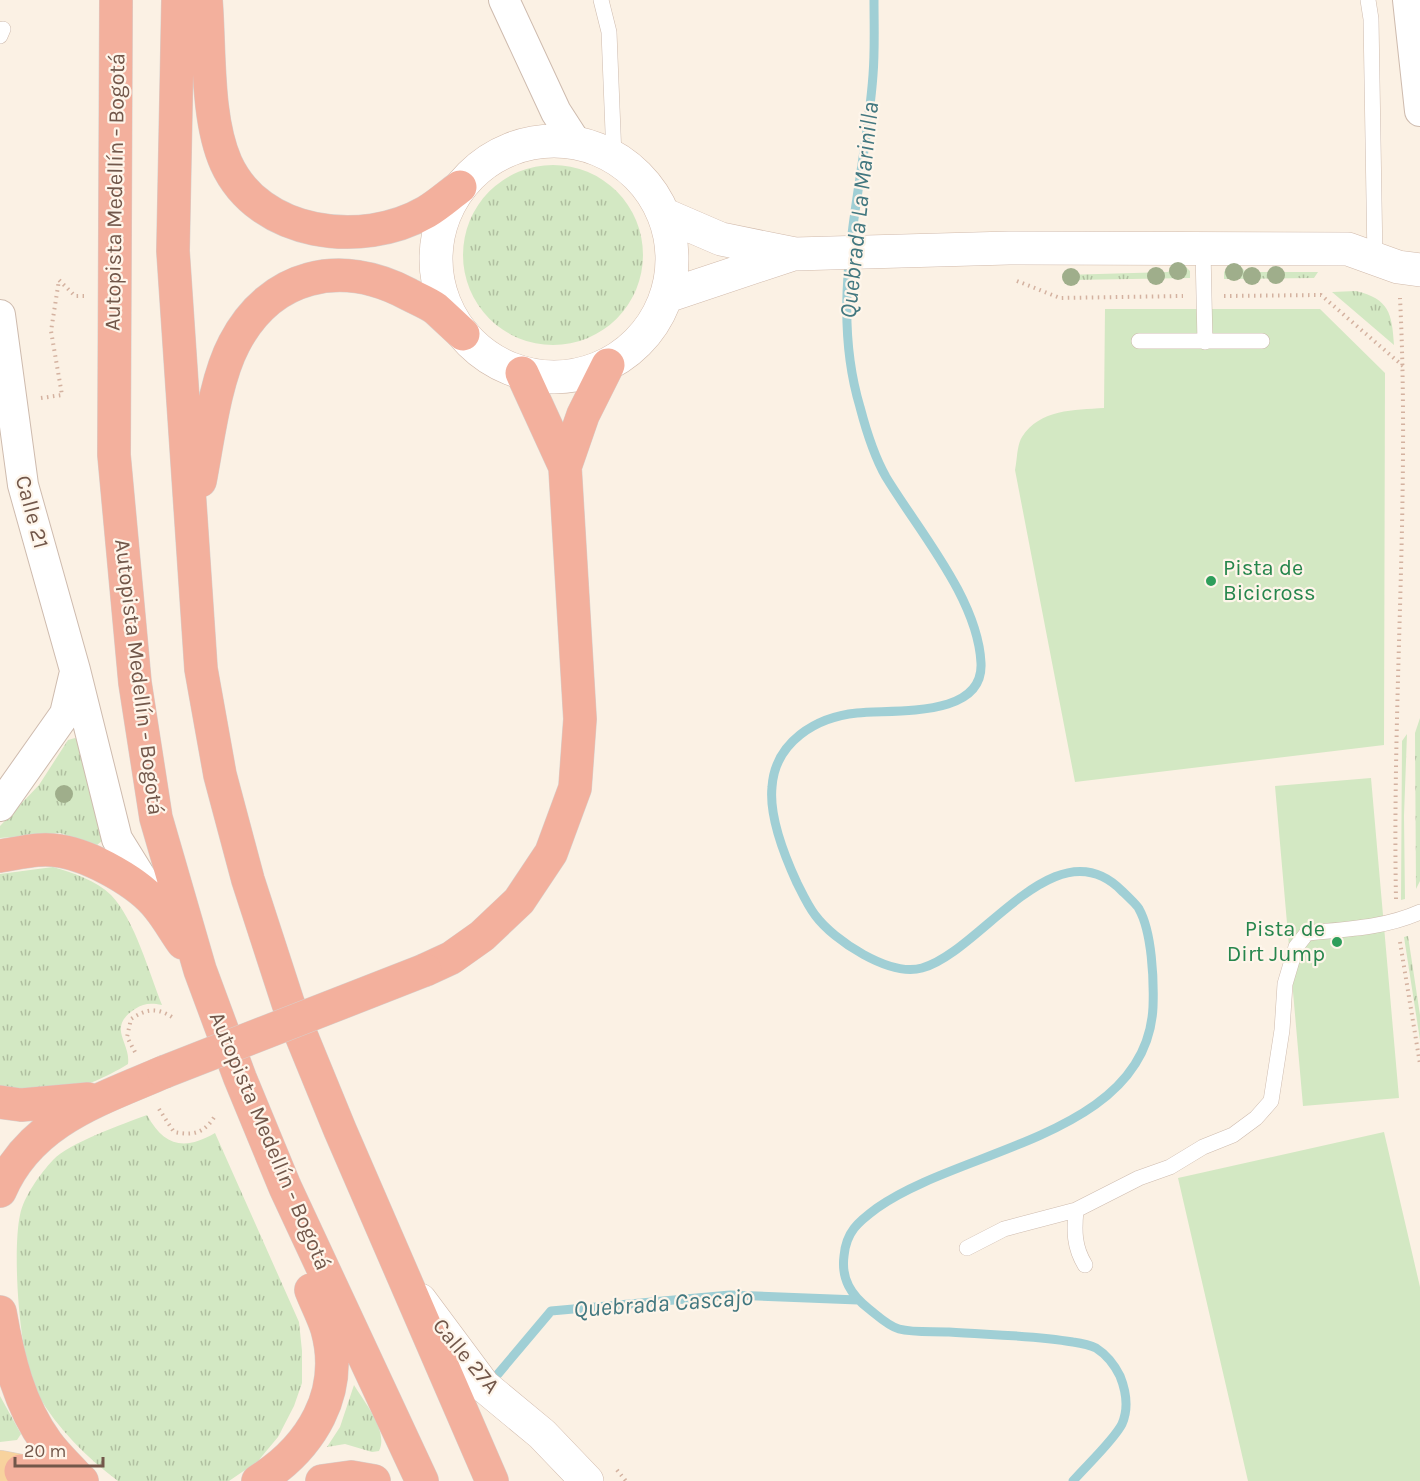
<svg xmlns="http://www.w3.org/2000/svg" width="1420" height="1481" viewBox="0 0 1420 1481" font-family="Karla,sans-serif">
<defs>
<pattern id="grass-tufts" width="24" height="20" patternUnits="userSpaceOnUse" patternTransform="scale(1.5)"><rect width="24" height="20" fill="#d3e8c3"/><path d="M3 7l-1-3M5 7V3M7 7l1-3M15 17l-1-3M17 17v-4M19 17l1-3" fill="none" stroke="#b0bfa0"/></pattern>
</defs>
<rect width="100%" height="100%" fill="#fbf1e4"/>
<path fill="url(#grass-tufts)" d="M463 255a90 90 0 1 1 180 0a90 90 0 1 1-180 0Z
M1184,265l6,6v7l-118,2 -8,-5 104,-3 6,-6z
M1229,266h11l6,6h72l-4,6 -90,1v-7z
M1356,291c33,8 36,22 38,54l-62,-53z
M1420,718v163l-4,8 -1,-156z
M1407,734l-3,82 1,83 -4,1 1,-159z
M75,738l4,3 24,99 -6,5 -37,-12 -60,5v-12l39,-41 29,-45z
M53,867c20,6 43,13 58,28 24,25 38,78 51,110 -11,-2 -18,-2 -27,4 -29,19 -4,33 -7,55 -21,13 -51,27 -76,28 -17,1 -35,-3 -52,-4v-214z
M1408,936l12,79v25l-16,-103z
M147,1115c17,31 37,36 68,18l84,189 3,29v32l-8,23 -16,31 -20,24 -29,20h-111c-32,-24 -60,-52 -80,-86 -19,-33 -26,-143 -18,-180 4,-19 20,-41 33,-55 16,-17 70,-36 94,-45z
M354,1385c10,17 35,46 25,66l-7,1 -27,-8 -18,3 13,-20z
M0,1396l21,38 -4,6 -17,2z"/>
<path fill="#d3e8c3" d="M1105,309h215l65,64 -1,372 -309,37 -60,-312c2,-10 2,-25 7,-33 18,-28 52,-27 82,-29z
M1371,778l28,320 -96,8 -28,-320z
M1384,1132l36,155v194h-172l-70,-303z"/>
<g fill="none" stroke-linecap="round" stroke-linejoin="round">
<path stroke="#a0cfd5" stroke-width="9" d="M874,0c0,25 1,50 -1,75 -8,111 -46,222 -13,332 6,23 14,49 26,70 32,53 92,122 95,186 3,56 -88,46 -124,50 -41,4 -82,29 -85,74 -3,29 13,70 25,96 5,10 11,23 18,32 19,26 75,62 107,53 59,-16 134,-145 200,-77 2,2 16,15 17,18 13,23 15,71 14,98 -6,129 -192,141 -276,201 -19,14 -31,24 -33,48 -3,23 7,39 25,53 9,7 19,17 30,20 15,4 35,2 50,3 41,3 83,3 124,10 7,1 17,3 23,6 11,7 19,18 24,28 6,15 9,32 2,48 -8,16 -37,43 -49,57
M498,1374l53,-63 179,-16 128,5"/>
<g stroke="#cebbae" stroke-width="16">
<path id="lane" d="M601,0l8,32 5,125
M1368,0l3,19 4,241
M0,36l3,-7
M1203,250l2,92
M1139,341h123
M1076,1210c-2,21 -2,37 9,55
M967,1248l37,-19 72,-19 63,-32 31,-11 33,-20 30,-12 23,-17 15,-17 11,-71 3,-46 11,-37 11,-14c39,-4 77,-5 113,-21"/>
</g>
<g stroke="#cebbae" stroke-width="32">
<path id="street" d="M504,0l52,112 20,31
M1408,0l12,111
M0,315l23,170 52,185 42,169 36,58
M0,806l65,-92 9,-38"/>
</g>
<g stroke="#d1baab" stroke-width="34">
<path id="secondary" d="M436 259a118 118 0 1 1 236 0a118 118 0 1 1-236 0Z
M663,214l58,25 74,15 214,-6 339,1 50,18 22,3
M667,296l126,-42
M420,1300l64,86 58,48 45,47"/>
</g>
<g stroke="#d8d0cc" stroke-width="34">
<path id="primary" d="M0,1467l21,4 19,10"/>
</g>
<g stroke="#d8d0cc" stroke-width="34">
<path id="highway" d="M116,0l-2,455 21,228 21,135 44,152 40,108 45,109 137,294
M178,0l-5,251 28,418 19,106 28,105 40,123 52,127 152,351
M206,0c4,50 0,118 20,163 33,73 136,86 200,49 12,-7 23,-17 34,-25
M565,467l18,-52 25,-50
M200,481c8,-41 15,-101 34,-137 36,-70 107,-86 174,-50 9,5 20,9 28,15 9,8 18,17 27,25
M0,856c20,-3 40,-9 60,-5 31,5 80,32 99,57 9,11 16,24 24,35
M425,970l26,-12 31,-22 37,-35 32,-48 24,-65 5,-69 -15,-252 -43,-94
M0,1102l21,3 67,-6
M0,1191c30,-70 99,-91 164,-119
M0,1312c8,46 19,93 47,131 9,13 23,25 34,38
M21,1471l36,3 25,7
M258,1481c53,-33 87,-88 69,-152 -4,-13 -11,-26 -16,-39
M322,1481l29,-4 23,4"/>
</g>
<path stroke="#d4b2a0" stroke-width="4" stroke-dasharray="1.5 4.5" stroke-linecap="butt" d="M1017,281l43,17 123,-2
M1224,296l97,-1 82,71
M41,398l21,-3 -11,-64 8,-51 16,16h9
M1396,899c-4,-200 14,-401 4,-601
M1400,942l20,122
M135,1052l-8,-15 4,-18c15,-10 25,-12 41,-2
M159,1109l15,23c20,4 30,1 41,-16
M617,1470l9,11"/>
<use href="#lane" stroke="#fff" stroke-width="15"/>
<use href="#street" stroke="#fff" stroke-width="30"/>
<use href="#secondary" stroke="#fff" stroke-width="33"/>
<use href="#primary" stroke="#f8d39e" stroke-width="33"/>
<use href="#highway" stroke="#f3b09d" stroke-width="33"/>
<g stroke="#d8d0cc" stroke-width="34" stroke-linecap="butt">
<path id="highway-bridge" d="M164,1072l261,-102"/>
</g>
<use href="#highway-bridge" stroke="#f3b09d" stroke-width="33"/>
</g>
<g fill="#9fae8b">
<circle cx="1178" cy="271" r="9"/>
<circle cx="1234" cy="272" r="9"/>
<circle cx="1276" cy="275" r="9"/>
<circle cx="1156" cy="276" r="9"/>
<circle cx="1252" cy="276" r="9"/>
<circle cx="1071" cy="277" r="9"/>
<circle cx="64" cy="794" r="9"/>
</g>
<g fill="#2e9e5b" stroke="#fef5ea" stroke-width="2">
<circle cx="1211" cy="581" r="6"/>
<circle cx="1337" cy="942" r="6"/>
</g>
<g text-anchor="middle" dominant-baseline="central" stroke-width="4.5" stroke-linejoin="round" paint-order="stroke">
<g font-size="22" fill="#72574a" stroke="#fef5ea">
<text transform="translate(115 192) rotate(-89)">Autopista Medellín - Bogotá</text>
<text transform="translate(32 512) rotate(75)">Calle 21</text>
<text transform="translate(139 677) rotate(83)">Autopista Medellín - Bogotá</text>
<text transform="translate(270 1141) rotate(67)">Autopista Medellín - Bogotá</text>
<text transform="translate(466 1356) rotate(50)">Calle 27A</text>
</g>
<g font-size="22" fill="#27864d" stroke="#fef5ea" text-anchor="start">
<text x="1223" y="568">Pista de<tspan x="1223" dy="25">Bicicross</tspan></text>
<text x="1325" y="929" text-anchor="end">Pista de<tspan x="1325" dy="25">Dirt Jump</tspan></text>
</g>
<g font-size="24" font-style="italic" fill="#42777f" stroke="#fef5ea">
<text transform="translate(859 210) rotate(-84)">Quebrada La Marinilla</text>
<text transform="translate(663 1303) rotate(-4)">Quebrada Cascajo</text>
</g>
</g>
<path d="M15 1457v9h88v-9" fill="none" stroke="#72574a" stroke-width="3"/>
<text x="24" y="1457" font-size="18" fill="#72574a" stroke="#fef5ea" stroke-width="4.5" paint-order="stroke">20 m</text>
</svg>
